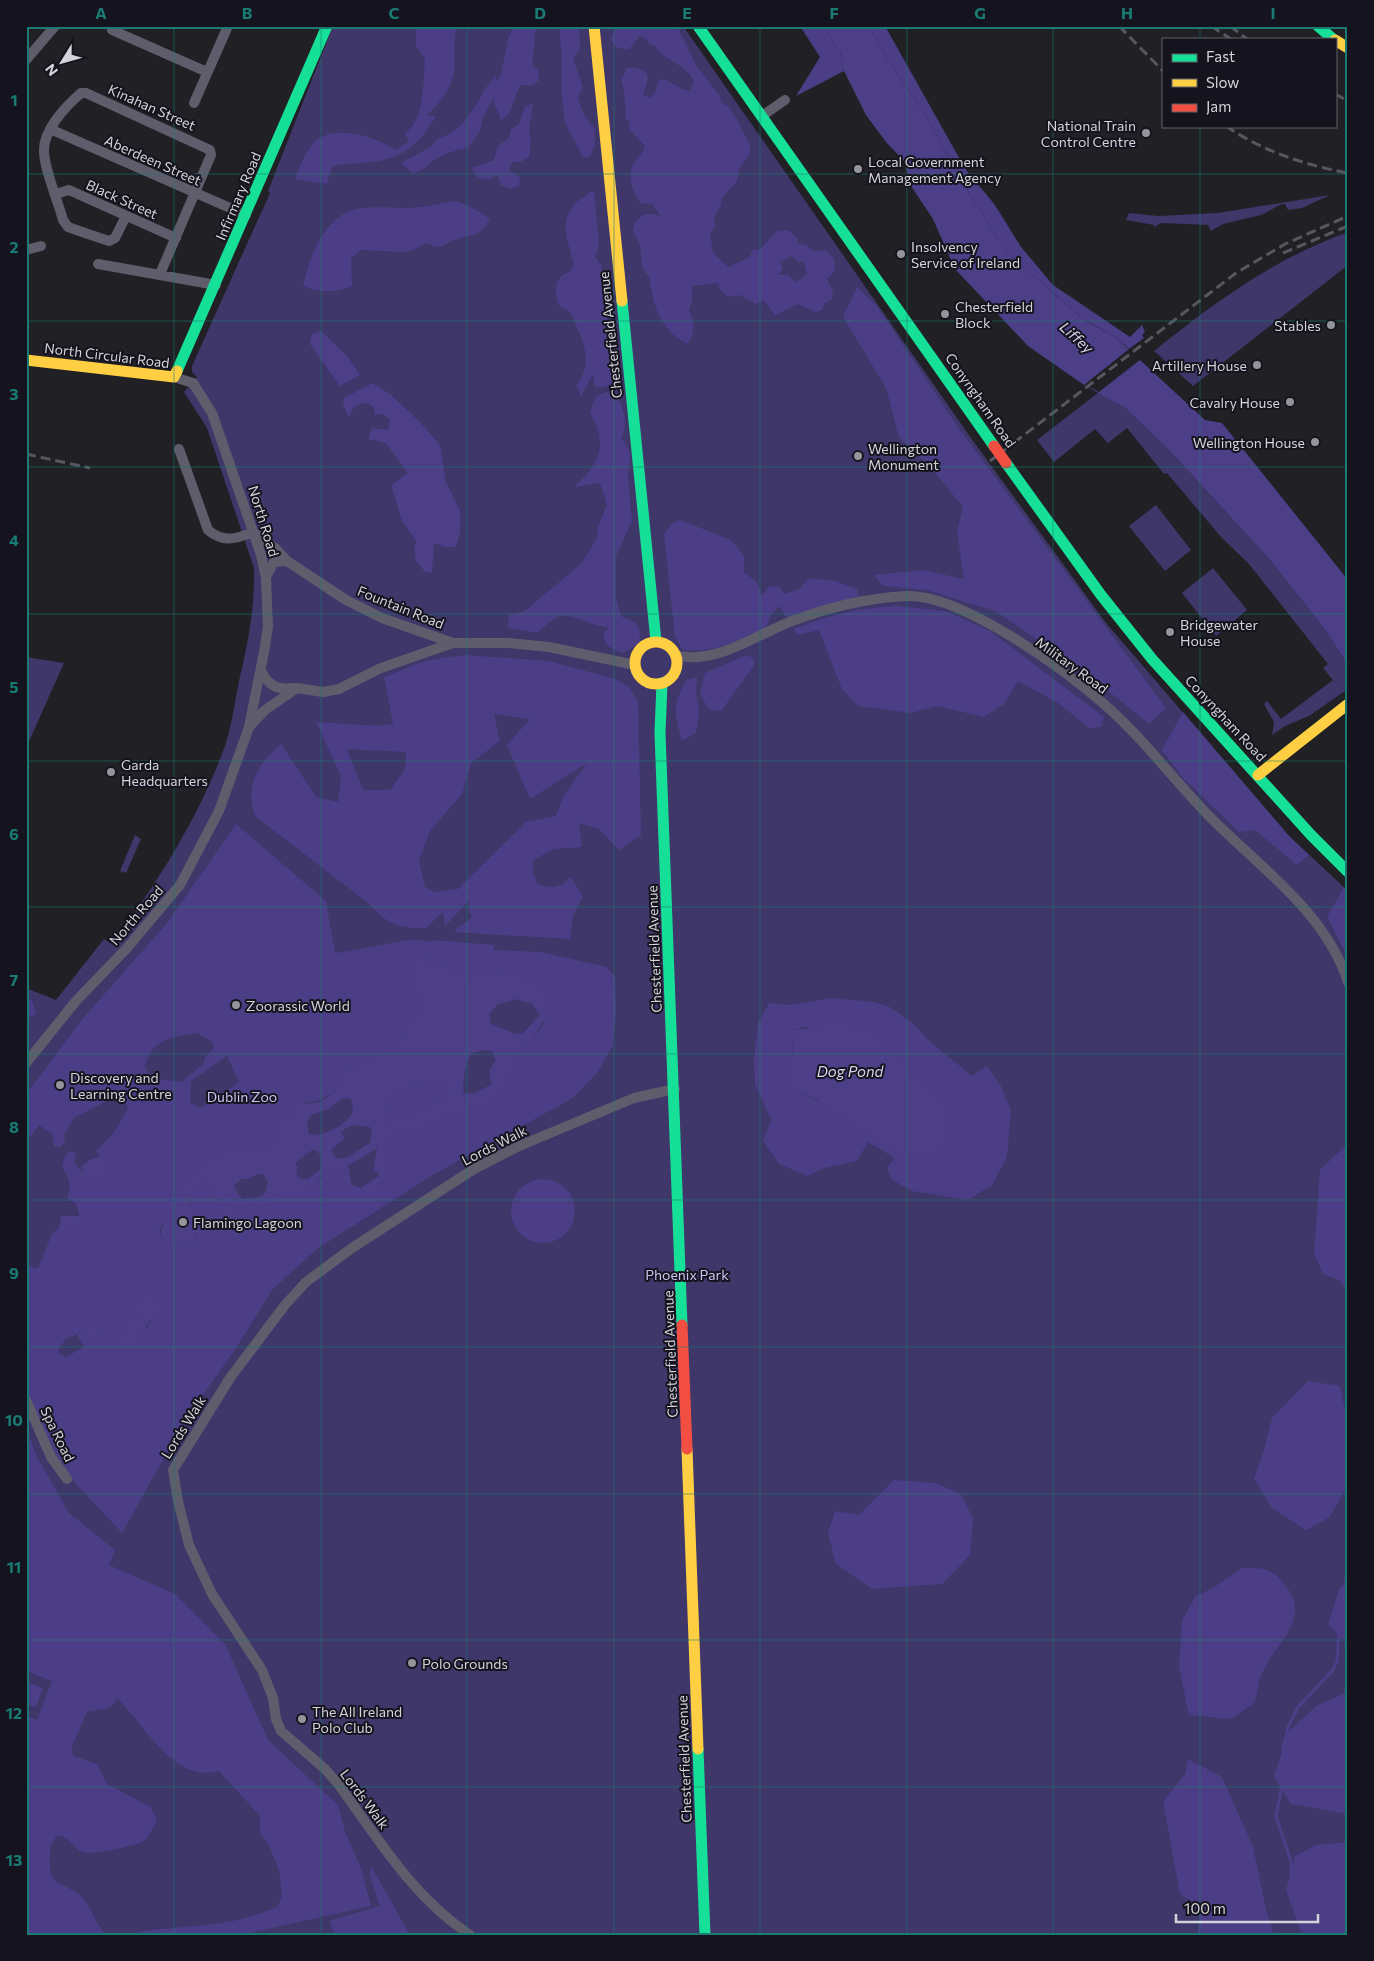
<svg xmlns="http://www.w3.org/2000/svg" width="1374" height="1961" viewBox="0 0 1374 1961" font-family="Commissioner,sans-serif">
<rect width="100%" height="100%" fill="#202025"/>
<path fill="#3f366a" d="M333,26h350l288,412 135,185 183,213 59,55v1044h-1322v-947l30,12 48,-61 8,5c42,-56 85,-124 110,-190 9,-22 12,-49 17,-73 9,-37 16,-75 15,-113l-47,-140 -23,-36 13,-15 -5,-5v-6l78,-173 -2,-2z
M1330,195l-28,13 -14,2 -3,-6h-3l-21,11 -38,9 -12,7 -3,-6 -47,-2 -7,4v-2l-28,-5 3,-7 29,3 60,-3z
M1348,232v33l-155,121 -39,-35c62,-50 118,-91 194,-119z
M1099,392l25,15 44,42 103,112 54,69 23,35v26h-3l-36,25 -24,10 -13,9 2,-13 -10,-18 3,-3 14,18 52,-39 -10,-12 5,-4 -79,-100 -28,-27 -54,-64 -3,1 -37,-46 -19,15 -13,-14 -41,33 -17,-22z
M1156,505l35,45 -26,21 -36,-45z
M1213,568l34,42 -31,26 -34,-43z
M26,657l38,6 -38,85z
M135,835l6,4 -15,34 -6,-2z"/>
<path fill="#4c3e86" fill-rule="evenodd" d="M416,26h41c-4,17 -2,20 -2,35 0,24 -13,40 -29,55h10c-19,33 -36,44 -74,47 -11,1 -19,0 -30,4l-5,17 -32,-5c5,-11 8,-23 15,-32 18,-26 65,-11 85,3l14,-8 -4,-9c20,-13 18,-51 20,-74l-9,-13z
M514,26h22l-4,38 6,6 1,10 -6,5h-13l-11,29 -8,6 -8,-21 -10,18 -3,14 -12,17c-13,2 -28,7 -38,15 -6,6 -8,8 -17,10l-12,-10 31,-17 4,-6 15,-7 11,-9 14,-18 8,-16 12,-15v6l4,-4 9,-41z
M559,26l20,2 1,22 -7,8 10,30 -5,8c3,14 6,21 16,31l1,17 -5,13h-7l-18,-34 -4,-34 1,-28z
M613,26l65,2 18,37 24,31 2,7 6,3 7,10 15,29v8l-11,17 -2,11 -15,17 -1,7 -7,12 1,10 -5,7 3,19 15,14 16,-7 6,-4 3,-6 7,-1 17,-18 11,-1 9,8 1,6 8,1 7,6 12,-1 9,8 1,12 -8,9 6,12 -1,8 -8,5 -2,6 -7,2 -17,-8 -23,11 -11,-14 -8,3 -17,-9 -12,2 -8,-9 -1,-5 -26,3v16l-3,8c6,13 6,22 -1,34 -29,-15 -35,-39 -39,-68 -11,-9 -6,-18 -9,-30 -1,-5 -5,-10 -7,-15 2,-16 14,-20 28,-15l-9,-12 -12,-1c-7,-12 -14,-27 -6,-40 4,-7 8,-8 11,-17l-15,-16 -1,-8 -4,-5c1,-9 -1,-29 -4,-37l6,-12h9l10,4 2,6 -5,17 6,3 6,-5 4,-12 3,-2c11,2 17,11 28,12l4,-9c-6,-18 -33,-22 -38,-35l-6,-3 -6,-7 -4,-1 -11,13c-9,1 -16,-2 -18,-11l4,-9zM792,256l6,6h6l3,12 -10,8 -9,-7h-10l5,-6 -3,-7z
M800,26h24l16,26 4,19 -48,25 24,-39z
M869,26h16l81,144 29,35 26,42 32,38 77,52 12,-12 3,7 -3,3 2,3 -15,11 -15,-13 -28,-15 -80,-69 -49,-78 -32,-60 -39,-57z
M533,103l-4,28 2,10 -2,16 -9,5h-8l-3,8 11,7 -1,9 -9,3 -9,-4 -4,-11 -7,6 -12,-2 -6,-10 22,-8 4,-14 11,-8 2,-9 8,-5 6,-17z
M591,191l3,1 5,53 -4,12 6,8 14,117 -11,5h-9l-2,-13 -12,22 -5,-11c15,-17 11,-36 2,-55 -5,-12 -4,-19 -18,-23 -7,-13 -6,-32 10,-35l4,-8c-5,-20 -16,-40 0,-59 5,-6 11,-7 17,-14z
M457,201l25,12 8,7c-12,18 -16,14 -34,19 -16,5 -8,12 -30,4l-12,7 -10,2 -43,-2 -10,8 1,28c-15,7 -34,7 -49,0 6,-29 23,-74 58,-78 20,-2 42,1 62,-1 11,-2 22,-5 34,-6z
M857,287l19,18 82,122 208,281 -17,16 -63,-51 -89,-61 -70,-22 -44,-4 -9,-11 49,-5 41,9 -7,-47 6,-25 -29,-36 -35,-34 -13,-49 -43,-71z
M613,390c9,12 17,35 8,48l8,11 1,11 -2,17 4,44 -16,35v43l6,18c16,5 18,9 18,25l-16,11c-13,-4 -19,-6 -21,-20l6,-5c-17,-2 -41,-18 -53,-10 -7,4 -13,10 -19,15l-29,-5 1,-13 16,-4 57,-48 14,-23 2,-14 9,-21 -7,-22 -26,4c27,-25 34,-42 16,-75l6,-16z
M680,520l51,20 13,16v17l13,9 5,13 8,-9h9l5,8 15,-5 10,-11 26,3 22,8 2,7 -72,22 -8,-12 -8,9 -5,13c-23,11 -59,28 -84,21l-7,-12 -11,-103 9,-11z
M896,606l50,5 44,20 114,86 -3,10 -12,1 -31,-25 -40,-22 -14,23 -20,13 -47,-11 -26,7 -53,-7 -16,-17 -23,-59 -22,5 -3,-6c37,-14 62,-21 102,-23z
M464,655l85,6 66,18 14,8 9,15 3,133 -22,15 -20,-21 -20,-6 3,24 -28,2 -21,11v14l5,10c14,5 22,4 33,-7l12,20 -10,19 -3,23 -117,-7 19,-15 -3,-7v-9l-24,25 -2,-14 -17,16c-27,1 -39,-4 -58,-25l-113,-87c-10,-32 2,-51 26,-72l35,53 22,5 3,-26 -25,-54 62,4 15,-2 -9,-47 41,-16zM494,714l36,5 -23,26 23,54 57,-36 -23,32 -8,21 -30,6 -68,67 -23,3 -10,-5 -6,-26 11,-30 32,-37 9,-31 29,-22zM347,749l59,3 -1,17 -15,21h-27z
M747,655l7,4v7l-33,45 -12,-1 -9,-16 5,-21z
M697,677l-1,14 3,21 -3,21 -14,8c-7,-27 -11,-37 5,-61z
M1183,712l106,124 20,19 -12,10 -42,-35 -16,2 -56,-54 -21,-28z
M236,824l90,77 9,52c25,-3 50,-10 74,-13 7,-1 16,1 24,2v-2l61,5v5l46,2 67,15 8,10 1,33 -3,35 -15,27 -25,26 -142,78 -114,73 -44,40 -37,59 -50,71 -64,114 -46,-49 -19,-27 -31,-65v-130l7,6h5l15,-36 10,-5 13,1 5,-7 -5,-17 -9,-6c5,-13 2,-19 -5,-31l3,-12 7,-5 4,5 -2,7 16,20 16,-18 -10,-13 18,-18 14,-25 -3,-7 -9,-5 -42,22 -10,18 1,6 -5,5 -6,-1 -2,-12 -13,-9 -8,12 -5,-1v-41l53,-72 89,-101zM419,955l11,9 13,2 24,13 23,-6 13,3 13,-4 14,14 15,37 -13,15 -8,5 -6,19 -6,5 -5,20 -114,48c-7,15 -6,26 -3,42l-27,17 -18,-9 -4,-16c-11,0 -19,6 -25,15l-33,6 -8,5 -53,18 -5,-14 -12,-17 -12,5 -7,8c9,18 12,31 8,51l-14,1 -4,-4 -14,-4 -3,-8 24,-46 9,-6 70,-27 17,-13 1,-7 15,-12 11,-18c15,1 20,-7 33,-13l3,-13 63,-37 7,-20 12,-8 -7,-19zM197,1033l15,9 2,6 -9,9 -1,6 -23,19 -28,-4 -8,-10c4,-28 29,-32 52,-35zM227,1056l12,26 -39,26 -10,-5 1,-22zM154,1297l5,4 -12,28 -11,5 -14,1 20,-22 -2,-3zM89,1329l8,5 -13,13 -18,10 -7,-4 -1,-4 8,-10z
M1344,887l4,4v67l-21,-41z
M831,998l43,4 16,5 25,18 13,15 44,36 15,-10 14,20 10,24 -4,47 -15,28 -24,15 -56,-9 -20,-11 -5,-12 8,-10 -27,-16 -11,19 -32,7 -18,8 -28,-12 -16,-23 8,-21 -16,-36 -1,-25 4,-36 11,-20 20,2zM808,1027l12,75 -27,-12c-3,-22 1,-37 -1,-60z
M32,1000l4,14 -10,5v-18z
M439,1079l5,1 6,15 -5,8 -11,1 -46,19 -5,-6 3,-15 9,-11z
M1343,1148h5v142l-9,-10 -16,-6 -9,-21 6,-83z
M511 1211a32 32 0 1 1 64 0a32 32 0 1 1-64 0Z
M1308,1381l32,5 4,20 4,6v72l-18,33 -24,13 -34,-22 -18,-29 10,-29 8,-32z
M26,1428l10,27 33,58 46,37 -6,15 66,29 50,50 43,96 70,65 7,27 16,36 10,38 -130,29h-114c23,-6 45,-7 69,-9 28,-2 57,-8 82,-20l4,-11 -3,-24 -10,-26 -9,-11v-18l-41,-45c-44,13 -74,-45 -101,-72l-9,9 -22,4 -15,34 1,10 24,8 10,20 44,23 6,14 -10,17 -6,5c-12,3 -53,14 -61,8 -10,-8 -8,-11 -22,-16 -6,6 -8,12 -8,20 -3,40 19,23 36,47 7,11 11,23 20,33h-80v-215l2,-3 9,3 15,-39 -26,-10z
M894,1480l41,3 25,10 13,25 -3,37 -28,29 -70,5 -36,-25 -8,-31 7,-22 24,4z
M1242,1568c21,0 29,-1 43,17 29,35 -12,59 -24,91 -3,8 -4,17 -6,26l-24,17 -42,-4 -10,-49 3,-46 13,-23 21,-11z
M1348,1580v65l-20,-21 11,-34z
M1348,1692v122l-57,-10 -17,-28 15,-45 27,-25z
M1188,1759l34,18 31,70 13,62 8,26h-77l4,-27 -21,-14 -17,-92 22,-28z
M1348,1842v93h-46l-16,-45 9,-34 21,-11z
M371,1866l39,69h-75l-6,-14 51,-15 -10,-30z"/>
<path fill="#4d3e88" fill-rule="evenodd" d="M824,26h45l17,31 39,57 32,60 49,78 81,70 27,14 91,84 17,3 126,157v85l-23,-35 -54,-69 -103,-112 -44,-42 -40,-22 -56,-39 -73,-77 -22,-50 -22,-33 -7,-25 -18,-19 -20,-27 -22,-44 -4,-19z
M321,331l26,25 13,19 -20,11 -30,-42 2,-10z
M372,383l18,11 30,28 20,23 6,37 14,29v22l-4,14h-11l-11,-4 -2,30 -7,-1 -9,-11 -2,-14 3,-5 -15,-21 -11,-36 17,-12 -22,-30 -18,-4 4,-11 16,2 2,-11 -7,-5 -8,1 -1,-8 -7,-4c-11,1 -15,5 -18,15l-6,-13 1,-7z
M412,955h7l11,9 13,2 24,13 23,-6 13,3 13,-4 14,14 7,1 8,14 3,14 -16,23 -8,5 -6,19 -6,6 -5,19 -16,13 -98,35c-7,15 -6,26 -3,42l-26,18 -19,-10 -4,-16 -20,7 -5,8 -21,11 -12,-5 -8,5 -2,7 -18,9h-9l-5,-5 -10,11 -9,-4 -5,-14 -12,-17 -12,5 -7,8c9,20 12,29 8,51l-14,1 -4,-4c-14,0 -18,-6 -13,-19 2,-6 2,-13 5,-19 9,-23 49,-47 70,-59l24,6 17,-13 1,-7 -3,-6 7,-6 4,4 7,-4 3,-13c8,-5 12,-3 20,-5 8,-2 13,-9 21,-13l3,-13 63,-37 7,-20 12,-8 -7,-19zM519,999l4,3h8l9,13 -17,18 -7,1 -25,-10 -2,-10 9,-10zM485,1050l7,1 4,10c-8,8 -8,13 -4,23l-17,9 -11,1c-3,-10 2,-33 8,-41zM439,1079l5,1 6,15 -5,8 -11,1 -46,19 -5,-6 3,-15 9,-11zM347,1098l4,1 2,12c-5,13 -30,27 -44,23l-2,-11 4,-8 18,-6 12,-10zM355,1125l15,2 2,6 -2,10c-12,6 -21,18 -34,15l-5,-8 14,-12 -4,-5 5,-5zM377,1148l-4,23 6,2v3l-18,12 -9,-3 -4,-19zM312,1150h4l5,6v13l-13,10h-7l-5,-5 2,-7 -3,-4zM257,1174h6l5,8 -2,9 -7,6 -17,2 -7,-10 -1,-3 7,-7h8z
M846,1025l26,9 60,58 15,24 2,19 -10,15 -14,7 -28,-6 -79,-51 -25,-10c-3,-22 1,-38 -1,-60z
M100,1156l6,8 -5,14 -11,4 -8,-7 2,-4 -4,-3 8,-7z
M61,1216h18l2,5 -3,10 -3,-3 -16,1z
M150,1295c10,3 12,10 9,20l-9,5 -7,13 -5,-1 -3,8 -7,6 -8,-4 5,-12 17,-17 -5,-5 4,-9h5z
M89,1329h4l4,5 -13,13 -7,-12z
M27,1682l16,6 -7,19 -10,-3z"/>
<path fill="#202025" d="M1129,349l12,10 -42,33 -15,-7z"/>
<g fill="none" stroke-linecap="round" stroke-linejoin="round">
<path stroke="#4d3e88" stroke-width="3" d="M1309,1935l-18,-47v-27l-15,-44 7,-38v-31l5,-21 10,-20 35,-37 4,-9 3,-47 8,-47"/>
<path stroke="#5f5d6c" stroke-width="10" d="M112,30l95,42
M26,60l29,-34
M194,103l34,-77
M762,116l23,-16
M50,129l196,86
M56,194l13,-4 107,48
M126,216l-11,22 -6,3 -21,-7 -20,-7 -5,-7c-5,-19 -19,-51 -19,-69 -1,-21 22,-45 37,-58h5l124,57 1,5 -51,119
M26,250l15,-4
M98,264l118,21
M179,449l29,81c15,13 28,9 45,2
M254,533l21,15 12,13
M266,577l8,-15 13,-1 59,39 36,18 71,25h55l41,4 86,18
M675,655c41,11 83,-22 120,-35 35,-13 74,-22 111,-24 54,-3 158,73 198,108 38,33 69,75 104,111 50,51 117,96 140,167
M261,670c7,16 16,20 33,18
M249,727l16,-17 32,-22 26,4 16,-3 42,-21 72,-25
M26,1063l50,-62 51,-53 53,-63 39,-74 30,-84 15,-75 4,-25 -2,-49 -5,-23 -49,-142 -19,-30 -19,-6
M26,1400l25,57 16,22
M470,1935c-57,-38 -92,-96 -131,-150l-14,-16 -44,-38 -5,-12 -3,-21 -11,-28 -50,-76 -23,-49 -11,-44 -5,-31 57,-92 55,-73 21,-23 46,-34 122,-79 43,-22 117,-49 41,-9"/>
<path stroke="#16e098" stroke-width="11" d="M698,26l296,420
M1318,26l15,13
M622,301l34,340
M177,371l150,-345
M1006,463l95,132 51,64 159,176 37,37
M662,683l-2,50 22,592
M698,1749l7,186"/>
<path stroke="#ffcf43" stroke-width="11" d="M594,26l28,275
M1335,40l13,8
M26,360l148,17 3,-6
M635 663a21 21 0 1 1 42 0a21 21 0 1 1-42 0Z
M1258,775l90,-71
M687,1449l11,300"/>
<path stroke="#f24e42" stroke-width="11" d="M682,1325l5,124"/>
<path stroke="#575760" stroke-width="3" stroke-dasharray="10 5" stroke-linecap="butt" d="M1119,26l44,45
M1211,26l20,13
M1230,26l17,13
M1335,94l13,7
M1226,126c36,25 79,39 122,47
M1283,253l65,-27
M26,454l64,14
M990,461l246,-188 49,-29 63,-28"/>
<path stroke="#f24e42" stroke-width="11" d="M994,446l12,17"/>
</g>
<path fill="none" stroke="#197b73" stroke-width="1" stroke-opacity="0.55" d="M174,26v1909M321,26v1909M467,26v1909M614,26v1909M760,26v1909M907,26v1909M1053,26v1909M1200,26v13M1200,126v1809M26,174h1322M26,321h1322M26,467h1322M26,614h1322M26,761h1322M26,907h1322M26,1054h1322M26,1200h1322M26,1347h1322M26,1494h1322M26,1640h1322M26,1787h1322"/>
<g fill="#94949b" stroke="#15141e" stroke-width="2">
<circle cx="1146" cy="133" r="5"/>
<circle cx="858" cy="169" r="5"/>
<circle cx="901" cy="254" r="5"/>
<circle cx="945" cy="314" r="5"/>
<circle cx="1331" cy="325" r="5"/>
<circle cx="1257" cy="365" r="5"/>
<circle cx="1290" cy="402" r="5"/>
<circle cx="1315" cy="442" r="5"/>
<circle cx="858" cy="456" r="5"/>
<circle cx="1170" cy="632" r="5"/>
<circle cx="111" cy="772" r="5"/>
<circle cx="236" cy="1005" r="5"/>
<circle cx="60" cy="1085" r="5"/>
<circle cx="183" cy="1222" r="5"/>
<circle cx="412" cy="1663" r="5"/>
<circle cx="302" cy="1719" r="5"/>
</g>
<g text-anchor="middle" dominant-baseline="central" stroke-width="4" stroke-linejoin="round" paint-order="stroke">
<g font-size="14" fill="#d3d3da" stroke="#15141e">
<text transform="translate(152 107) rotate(24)">Kinahan Street</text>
<text transform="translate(153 160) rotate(24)">Aberdeen Street</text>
<text transform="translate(238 196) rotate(-67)">Infirmary Road</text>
<text transform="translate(122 199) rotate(24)">Black Street</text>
<text transform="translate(610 335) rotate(-96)">Chesterfield Avenue</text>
<text transform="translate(107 355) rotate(7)">North Circular Road</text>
<text transform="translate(981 400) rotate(55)">Conyngham Road</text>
<text transform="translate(264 521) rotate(73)">North Road</text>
<text transform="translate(401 607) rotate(22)">Fountain Road</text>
<text transform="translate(1072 665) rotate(36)">Military Road</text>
<text transform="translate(1226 718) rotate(47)">Conyngham Road</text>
<text transform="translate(136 915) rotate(-49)">North Road</text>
<text transform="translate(654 949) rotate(-92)">Chesterfield Avenue</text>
<text transform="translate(494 1145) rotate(-27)">Lords Walk</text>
<text transform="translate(670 1354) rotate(-92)">Chesterfield Avenue</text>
<text transform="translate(183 1427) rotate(-58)">Lords Walk</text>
<text transform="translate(58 1434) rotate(64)">Spa Road</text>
<text transform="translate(684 1759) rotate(-92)">Chesterfield Avenue</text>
<text transform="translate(365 1799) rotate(53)">Lords Walk</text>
</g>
<g font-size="14" fill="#d3d3da" stroke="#15141e" text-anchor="start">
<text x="1136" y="125" text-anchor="end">National Train<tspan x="1136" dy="16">Control Centre</tspan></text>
<text x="868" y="161">Local Government<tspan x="868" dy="16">Management Agency</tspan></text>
<text x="911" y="246">Insolvency<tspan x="911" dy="16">Service of Ireland</tspan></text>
<text x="955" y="306">Chesterfield<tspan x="955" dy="16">Block</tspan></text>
<text x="1321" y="325" text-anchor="end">Stables</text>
<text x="1247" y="365" text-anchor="end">Artillery House</text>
<text x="1280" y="402" text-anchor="end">Cavalry House</text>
<text x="1305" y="442" text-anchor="end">Wellington House</text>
<text x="868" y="448">Wellington<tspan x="868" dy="16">Monument</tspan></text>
<text x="1180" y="624">Bridgewater<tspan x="1180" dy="16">House</tspan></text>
<text x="121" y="764">Garda<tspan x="121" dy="16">Headquarters</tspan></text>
<text x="246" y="1005">Zoorassic World</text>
<text x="70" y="1077">Discovery and<tspan x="70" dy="16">Learning Centre</tspan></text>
<text x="193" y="1222">Flamingo Lagoon</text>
<text x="422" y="1663">Polo Grounds</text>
<text x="312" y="1711">The All Ireland<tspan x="312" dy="16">Polo Club</tspan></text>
</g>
<g font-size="14" fill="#c9c5f3" stroke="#15141e">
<text x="242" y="1096">Dublin Zoo</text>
<text x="687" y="1274">Phoenix Park</text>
</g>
<g font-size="15" font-style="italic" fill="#d6d5ec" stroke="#15141e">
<text transform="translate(1077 337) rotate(42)">Liffey</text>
<text x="850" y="1071">Dog Pond</text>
</g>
</g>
<rect width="1374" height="1961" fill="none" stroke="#15141e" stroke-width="55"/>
<rect x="1162" y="38" width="175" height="90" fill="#15141e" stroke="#616069"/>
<rect x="1172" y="54" width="25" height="8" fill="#16e098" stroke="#616069"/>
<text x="1206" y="62" font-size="15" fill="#d3d3da">Fast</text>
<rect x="1172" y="79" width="25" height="8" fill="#ffcf43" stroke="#616069"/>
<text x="1206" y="88" font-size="15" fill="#d3d3da">Slow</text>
<rect x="1172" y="104" width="25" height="8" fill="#f24e42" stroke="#616069"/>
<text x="1206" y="112" font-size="15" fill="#d3d3da">Jam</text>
<g transform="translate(62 62) rotate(233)" stroke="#15141e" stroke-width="4" paint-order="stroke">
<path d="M0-4L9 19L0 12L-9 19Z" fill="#d3d3da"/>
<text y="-8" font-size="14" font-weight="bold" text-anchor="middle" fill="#d3d3da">N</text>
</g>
<path d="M1176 1914v8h142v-8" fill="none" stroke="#d3d3da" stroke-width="2.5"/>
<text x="1184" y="1914" font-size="15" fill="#d3d3da" stroke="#15141e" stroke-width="4" paint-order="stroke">100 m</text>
<rect x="28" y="28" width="1318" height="1906" fill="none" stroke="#197b73" stroke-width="2"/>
<g font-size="16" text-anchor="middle" font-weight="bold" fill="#197b73">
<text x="101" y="19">A</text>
<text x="247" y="19">B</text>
<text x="394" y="19">C</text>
<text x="540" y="19">D</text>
<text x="687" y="19">E</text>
<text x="834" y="19">F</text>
<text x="980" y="19">G</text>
<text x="1127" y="19">H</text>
<text x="1273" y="19">I</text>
<text x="14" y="106">1</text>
<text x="14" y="253">2</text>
<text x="14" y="400">3</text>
<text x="14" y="546">4</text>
<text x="14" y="693">5</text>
<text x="14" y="840">6</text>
<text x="14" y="986">7</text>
<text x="14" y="1133">8</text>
<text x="14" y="1279">9</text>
<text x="14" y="1426">10</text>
<text x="14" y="1573">11</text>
<text x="14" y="1719">12</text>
<text x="14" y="1866">13</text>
</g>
</svg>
